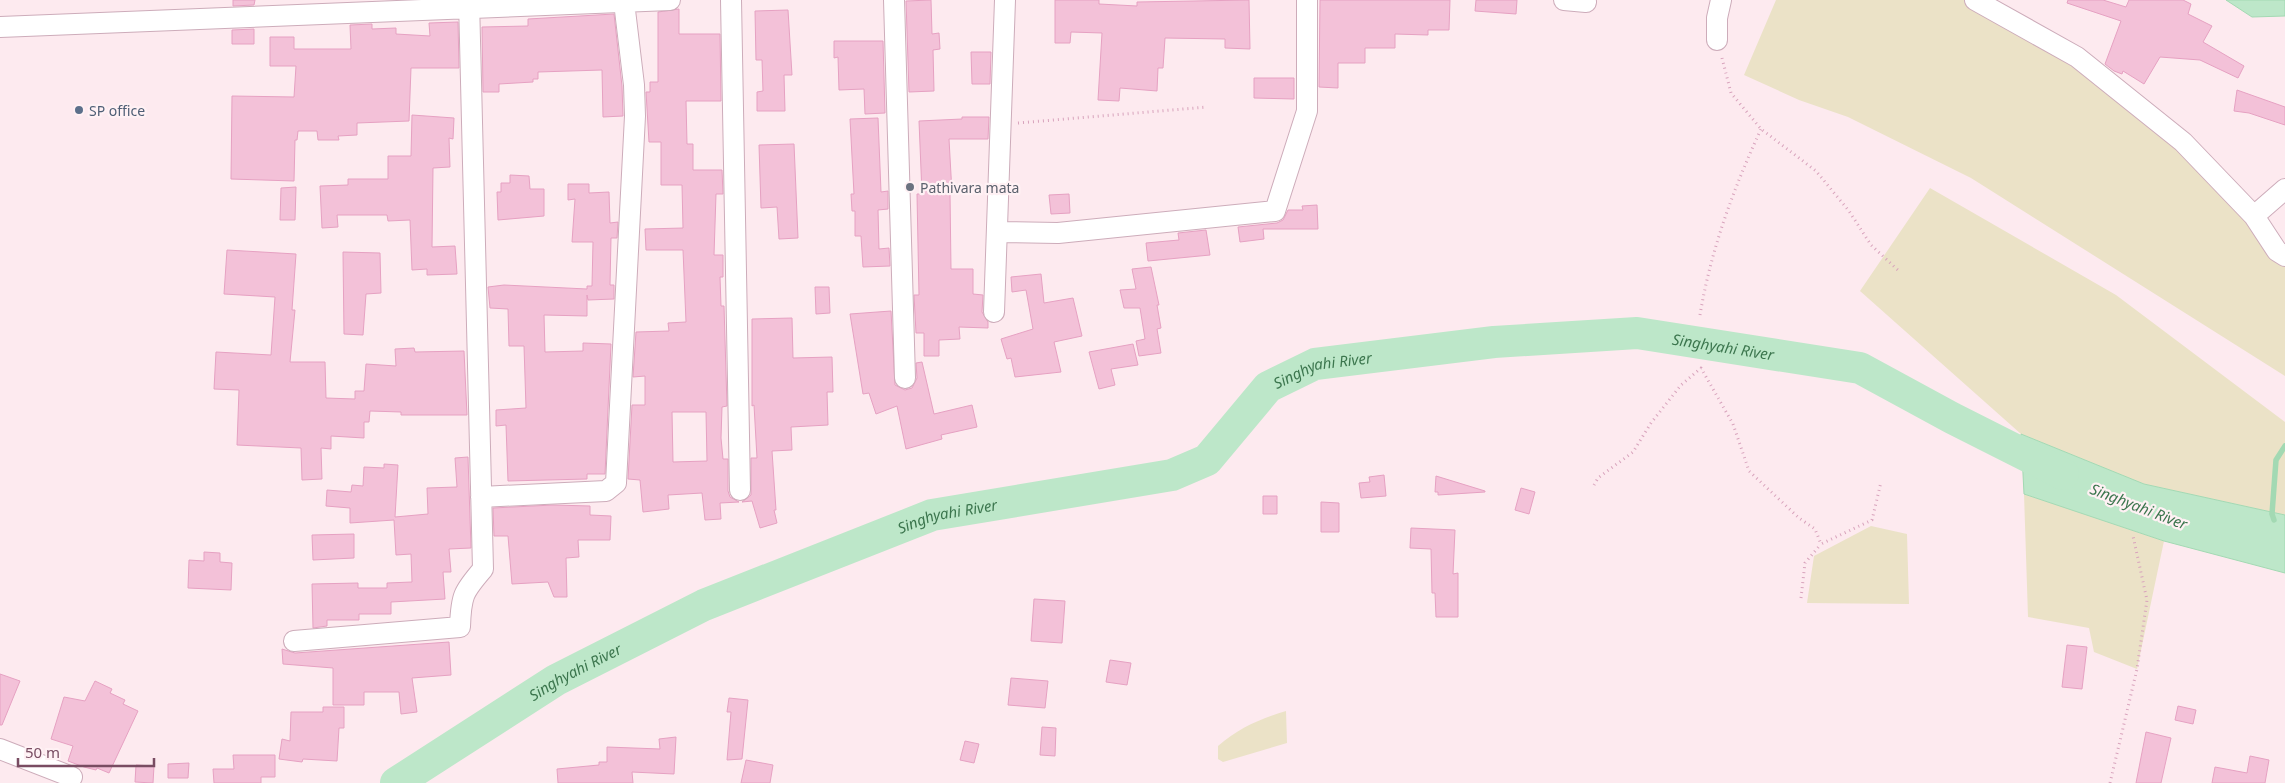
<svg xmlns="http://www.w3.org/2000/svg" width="2285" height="783" viewBox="0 0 2285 783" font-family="'Noto Sans',sans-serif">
<rect width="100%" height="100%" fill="#fdeaef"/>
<path fill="#ebe2c7" d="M1776,0h192l109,57 106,85 102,114v120l-314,-198 -123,-61 -49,-17 -55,-25z
M1930,188l186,107 169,127v93l-141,-31 -123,-50 -161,-143z
M2024,494l140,47 -27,128 -43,-17 -5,-24 -61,-11z
M1871,526l36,8 2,70 -102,-1 7,-47z
M1286,711l1,32 -64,19 -5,-3v-13c21,-18 42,-27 68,-35z"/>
<path fill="#bde7c9" stroke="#a3d9b3" d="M2226,0h59v16l-33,1z
M2021,434l123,50 141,31v58l-121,-32 -140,-47z"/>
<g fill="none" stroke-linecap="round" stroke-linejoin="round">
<path stroke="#a3d9b3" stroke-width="5.5" d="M2274,520l-2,-6 4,-54 9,-14"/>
<path stroke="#bde7c9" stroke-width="32" id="s1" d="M396,783l160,-103 148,-75 228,-90 240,-40 35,-15 61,-73 47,-23 179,-22 143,-9 223,35 92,50 111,56"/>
</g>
<path fill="#f3c1d8" stroke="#e6a1c2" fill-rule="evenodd" d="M233,0h22l-1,5 -21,1z
M931,0l1,34 7,-1 1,16 -7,1 1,41 -25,1 -3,-91z
M1055,0h44v4l38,2v-4l112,-2 1,49 -25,-1v-9l-60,-1 -2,30h-5l-1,23 -37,-3 -1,13 -21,-1 4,-67 -31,-1 -1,11h-15z
M1320,0h130l-1,30h-21v5l-33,-1v14h-30v15h-27v25l-19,-1z
M1476,0h41l-1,14 -41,-3z
M2068,0h35l23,7 3,-7h54l8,4 -3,10 24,12 -9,16 41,24 -6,12 -38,-18 -40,-3 -16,27 -21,-13 -1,3 -8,-3 -9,-7 16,-43 -54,-18z
M679,9v25h41l1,67h-35l1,43h6v26h29l1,24h-7l-2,61h9v22h-3l1,29h3l3,100 -5,1 -1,31 2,21h5v32l2,6 9,5 -19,1 1,16 -16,1 -3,-27 -34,2 1,14 -26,3 -3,-32 -12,-1 4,-74h13v-29l-12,1 3,-45 33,-1 -1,-8 18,-1 -3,-72h-37l-1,-21 38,-1 -1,-43h-21v-43h-12l-3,-50h4v-10h8v-70zM672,412h34l1,49 -34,1z
M788,10l4,65h-8l1,36h-28v-19l6,-1 -1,-31h-6l-1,-49z
M614,14l8,72 1,30 -20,1 -1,-47 -64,2v7h-5v3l-34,2v8h-16l-1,-65 46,-1v-7z
M458,22l1,46h-48l-2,53 -52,2v12l-19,1 1,4h-21l-1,-9h-19l-1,9h-2l-1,41 -63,-2 1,-83 62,1 2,-31h-26v-29h24v12h57l-1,-24 22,-1v5l24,-1v6l34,2 -1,-13z
M254,29v15h-22v-14z
M834,41h49l2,72 -20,1 -1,-25 -25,1 -1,-33 -4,1z
M971,52h20l-1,32h-18z
M1254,78h40v21l-40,-1z
M2237,90l48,17v18l-36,-12 -15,-2z
M412,115l42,3 -1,21 -4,-1 1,29 -17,1 -1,79 23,-1 2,28 -30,1v-6l-15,1 -2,-50 -22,1 -1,-6h-50l1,12 -16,1 -2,-42 28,-1v-6h40v-23h23z
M962,117h27l-1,22h-39l3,54h-2l1,76h22v25l10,1 -1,17 6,10v6l-29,-1 1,12 -21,1v16h-15v-23h-8l-2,-38h5l-2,-101h5l-3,-73 43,-2z
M878,118l3,74 7,-1v18l-10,1 1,39 10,-1 1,18 -27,1 -2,-31h-6v-25h-3l-1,-17h3l-4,-75z
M794,144l4,94 -19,1 -2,-32 -16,1 -2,-63z
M510,175l19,1 1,13h14v27l-46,4 -1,-28h4v-9h9z
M568,184h21v9l20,-1 1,31 8,-1 -1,16h-6l-1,47h4v14l-26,1 -1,-5v21l-43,-1 1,37 38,-1v-8l28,1 -6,130h-18v5l-79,2 -2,-56 -10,1v-16l30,-2 -2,-62h-15l-1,-37 -18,-1 -2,-21 16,-2 83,4v-3h5l1,-44h-21l3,-43 -7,1z
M296,187l-1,33h-15l1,-32z
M1069,194l1,19 -19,1 -2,-19z
M1317,205l1,24h-55l1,10 -24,3 -2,-15 39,-4 6,-3 5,-10h15l-1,-4z
M1206,230l4,25 -62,6 -2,-18 33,-3 -1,-7z
M227,250l69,4 -4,56h3l-5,52h35l1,36 29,1v-8h9l2,-27 30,2 -1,-17 19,-1 1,4 49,-1 3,64h-66v-3l-31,-1 -1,11h-5v16l-33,-2v13l-10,-1 1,31 -20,1 -1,-32 -64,-3 2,-55 -25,-1 2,-37 55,3 4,-58 -51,-3z
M343,252l37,1 1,40 -15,1 -3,41 -19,-1z
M1151,267l8,38h-2l4,23 -4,1 4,24 -22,3 -3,-15 9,-2 -5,-31h-16l-4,-18 16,-1 -4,-20z
M1041,274l3,29 29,-5 9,38 -28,6 7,30 -46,5 -4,-19 -4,1 -6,-20 32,-10 -7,-39 -14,2 -1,-15z
M815,287h14l1,26 -14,1z
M891,311l4,74 10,5 7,-2 5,-10 -1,-15 6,-1 12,52 38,-9 5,22 -36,8 1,4 -36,10 -9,-43 -21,8 -7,-21 -6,1 -13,-80z
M792,318l1,40 39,-1 1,35h-6l1,33 -37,2 1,23 -20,1 4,59h-2l3,13 -17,5 -8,-27 -10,1 9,-7v-37h6l-3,-53 -2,1v-87z
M1133,344l5,21 -27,4 4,16 -16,4 -10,-37z
M468,457l3,91 -22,1 2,23h-8l2,27 -54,3v12h-32v6h-32v6l-14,2 -1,-44 46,-1v5h29v-5l25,-1 -1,-28 -15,1 -2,-35 -44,3v-15l-24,-2 1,-16 24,2 1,-7 11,1 1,-19 20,1v-4l14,1 -3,52 33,-3 -1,-26 30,-1 -2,-29z
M1384,475l2,21 -25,2 -2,-15 11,-1 -1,-5z
M1436,476l49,15v1l-47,3v-3h-3z
M1521,488l14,4 -6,22 -14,-4z
M1263,496h14v18h-14z
M1321,502l18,1v29h-18z
M553,505l37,1v9l21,1 -1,24h-32l1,17 -13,1 1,39h-13l-6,-15 -36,2 -4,-48h-14l-1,-28z
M1411,528l44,2 -2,44 5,-1v44h-22l-1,-24h-3l-1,-44 -21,-1z
M354,534v24l-41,2 -1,-25z
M204,552l16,1v9l12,1 -1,27 -43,-2 1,-28 15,1z
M1034,599l31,2 -3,42 -31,-2z
M449,642l2,33 -39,3 5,34 -16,2 -2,-22h-35v13h-31v-37l-50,-4 -1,-15 13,4z
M2067,645l20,2 -5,42 -20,-2z
M1110,660l21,3 -4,22 -21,-3z
M0,674l20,7 -18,44h-2z
M1011,678l37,3 -3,27 -37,-3z
M95,681l17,8 -2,4 15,7 -2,4 15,7 -29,62 -12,-5 -1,2 -12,-3 -16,-6 5,-15 -22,-7 13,-42 21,4z
M729,698l19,2 -6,59 -15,1 4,-48h-4z
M2178,706l18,4 -3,14 -18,-4z
M323,707h21v21h-5l-2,33 -34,-2 -1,3 -23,-3 3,-20 8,2 1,-29h32z
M1042,727l14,1 -1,28 -15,-1z
M2146,732l25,6 -10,45h-25z
M676,737l-2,37 -42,-2 1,11h-75l-1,-14 42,-4v-3h8v-15l53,2 -1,-10z
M965,741l14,3 -5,19 -14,-3z
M233,755h42v22h-14v6h-47l-1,-14h21z
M2250,756l19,4 -4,23h-53l3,-16 32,6z
M746,760l27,5 -3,18h-29z
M189,763l-1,15h-20v-14z
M136,765l18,1 -1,17 -18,-1z"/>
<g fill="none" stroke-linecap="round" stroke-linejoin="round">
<g stroke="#cdacba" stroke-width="22">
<path id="minor" d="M731,0l9,490
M894,0l11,378
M1564,0l22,2
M1975,0l102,57 106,85 71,74 23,35 8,5
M0,27l670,-27
M1717,40v-22l4,-18
M2254,216l31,-27
M997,232l61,1 217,-22 32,-100v-111
M994,312l11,-312
M481,497l125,-6 10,-8 19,-367 -1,-31 -10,-83
M294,641l166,-14c1,-31 3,-35 23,-58l-14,-569
M0,749l72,28"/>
</g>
<path stroke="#d8a3bc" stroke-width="3" stroke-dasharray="1 4" stroke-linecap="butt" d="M1722,58l9,35 30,36 55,42 33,40 22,34 29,27
M1018,123l189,-16
M1700,315c11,-66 33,-125 61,-186
M1594,485l4,-7 35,-26 18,-29 30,-38 20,-17 32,56 16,47 50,47 16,11 6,15 51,-24 9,-38
M1801,598l4,-35 16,-19
M2110,783l27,-114 10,-69 -14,-64"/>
<use href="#minor" stroke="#fff" stroke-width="20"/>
</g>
<circle fill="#5c6f8a" stroke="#fff1f4" stroke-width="2" cx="79" cy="110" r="5"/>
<circle fill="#6b7280" stroke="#fff1f4" stroke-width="2" cx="910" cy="187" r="5"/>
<g text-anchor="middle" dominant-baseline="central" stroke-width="4.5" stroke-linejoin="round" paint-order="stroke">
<g font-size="14" fill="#4e5e75" stroke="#fff1f4" text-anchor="start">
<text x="89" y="110">SP office</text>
</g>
<g font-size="14" fill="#5b616d" stroke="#fff1f4" text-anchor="start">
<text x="920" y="187">Pathivara mata</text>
</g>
<g font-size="15" font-style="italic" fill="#3c764e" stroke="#fff1f4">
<text stroke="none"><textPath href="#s1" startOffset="1441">Singhyahi River</textPath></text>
<text stroke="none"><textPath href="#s1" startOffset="1036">Singhyahi River</textPath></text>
<text transform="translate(2139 506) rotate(21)">Singhyahi River</text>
<text stroke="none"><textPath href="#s1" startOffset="616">Singhyahi River</textPath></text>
<text stroke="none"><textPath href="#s1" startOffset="211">Singhyahi River</textPath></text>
</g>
</g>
<path d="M18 758v8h136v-8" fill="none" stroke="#794c62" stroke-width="2.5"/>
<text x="25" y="758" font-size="15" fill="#794c62" stroke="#fff1f4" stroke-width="4" paint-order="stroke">50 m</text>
</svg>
